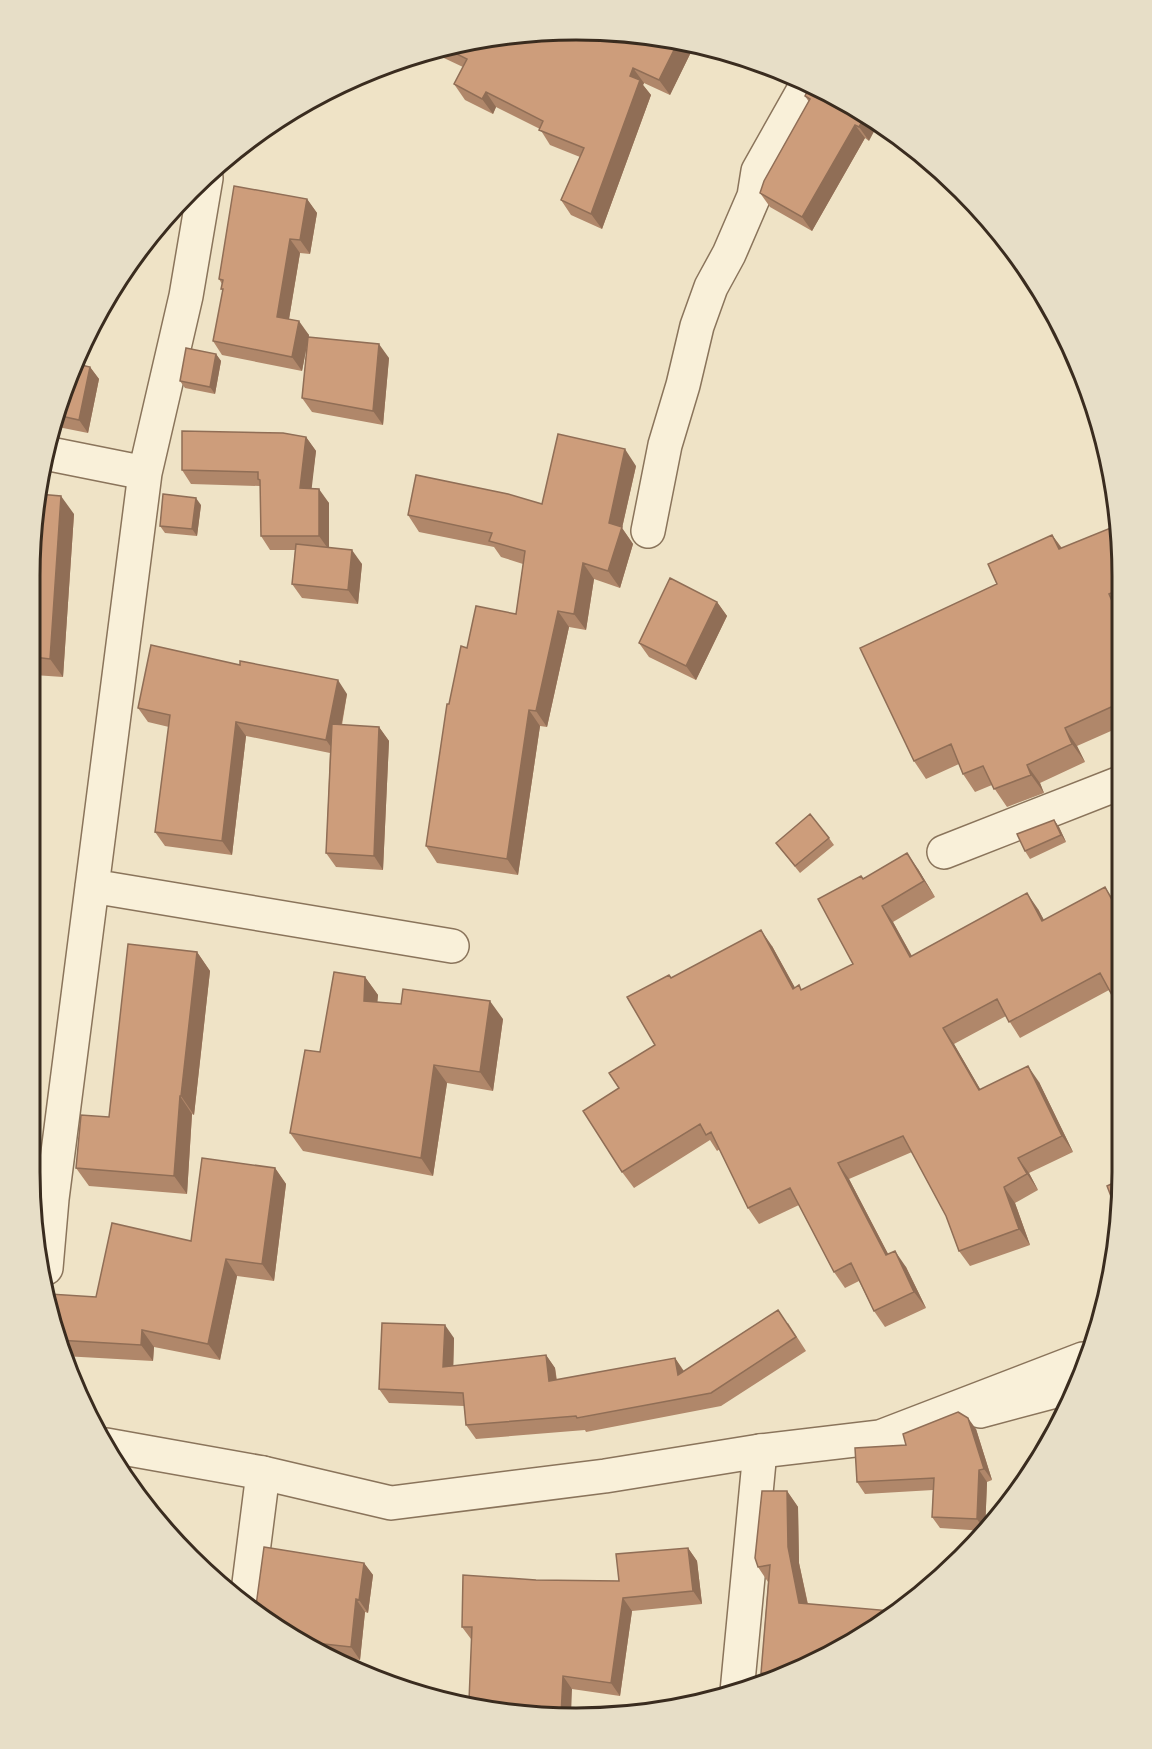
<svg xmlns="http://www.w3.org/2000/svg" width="1152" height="1749" viewBox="0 0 1152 1749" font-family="'Noto Serif',serif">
<rect width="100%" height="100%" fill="#efe3c6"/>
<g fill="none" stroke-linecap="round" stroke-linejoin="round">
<g stroke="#8a745b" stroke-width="36">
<path id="minor" d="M50,454l95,19
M648,531l17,-86 18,-60 14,-59 14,-39 18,-33 25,-58 4,-25 49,-87
M944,852l176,-69
M92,886l360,60
M46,1268l6,-69 93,-726 41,-177 20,-118
M980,1411l94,-25
M246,1607l17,-134
M737,1692l23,-241"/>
</g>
<g stroke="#8a745b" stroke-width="36">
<path id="tertiary" d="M106,1445l157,28 128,30 214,-27 155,-25 120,-14 203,-78"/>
</g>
<use href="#minor" stroke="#f9f0d9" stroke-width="33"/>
<use href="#tertiary" stroke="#f9f0d9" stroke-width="33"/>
</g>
<path fill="#b0876a" d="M541,31l107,4 46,11 -24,49 -26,-12 -1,2 8,10 -49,134 -31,-14 -10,-15 19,-43 -30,-12 -10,-16 -44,-22 -3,7 -28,-14 -11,-16 9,-17 -34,-16 6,-2z
M699,47l26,6 -3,5z
M805,96l44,7 20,38 -4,-3 -53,93 -42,-24 -10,-14 49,-91z
M307,199l10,14 -7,41 -10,-1 -11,66 20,16v2l80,21 -6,67 -71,-13 -10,-14 5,-53 -5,26 -80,-16 -9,-14 10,-50 -2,-2 1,-5 -3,-5z
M216,354l5,7 -6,33 -30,-6 -5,-7z
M77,364l13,3 9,12 -11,54 -30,-6z
M306,437l10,14 -5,37 18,15v44l33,17 -4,40 -56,-6 -10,-14 3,-34h-25l-9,-14 -1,-50 -69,-2 -9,-14z
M636,466l-14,62 11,16 -13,44 -26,-9 -8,51 -17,-3 -22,100 -7,-1 -22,149 -81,-12 -11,-17 23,-142 18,-56 49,-34 7,-50 -22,-7 -7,-10 -75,-15 -11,-17 134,-11z
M35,504l39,10 -11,163 -29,-2z
M201,505l-4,31 -32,-3 -5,-7z
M1052,535l10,13 59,-7 -1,186 -43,19 8,16 -45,21 4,10 -37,14 -15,-22 -17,7 -12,-18 -4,-10 -33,15 -12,-18 83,-177z
M717,602l10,14 -31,64 -47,-23 -10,-14z
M347,694l-5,31 37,2 10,14 -6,129 -47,-3 -10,-14 4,-100 -84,-17 -14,119 -67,-9 -10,-14 14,-105 -21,-5 -10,-14z
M1054,820l5,7 7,15 -36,17 -5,-8z
M829,838l5,7 -34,28 -24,-30z
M918,869l17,28 -42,25 19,34 126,-47 6,11 72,-17 3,5 -1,98 -9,-16 -89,48 -14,-22 -52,28 26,45 59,-7 34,70 -44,21 9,17 -23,13 15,42 -60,21 -11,-15 -13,-35 -34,-64 -63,27 39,75 18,13 20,41 -41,19 -11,-16 -15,-30 -14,7 -11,-16 -35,-67 -40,19 -11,-16 -28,-59 -3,2 -7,-11 -76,48 -12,-16 -3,-84 36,-43 16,-67 101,-32 23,42 7,2 51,-26 10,-86z
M197,952l13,19 -16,144 -2,-1 -5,80 -98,-8 -13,-18 33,-51z
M365,977l13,18 -1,7 126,17 -10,72 -46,-8 -14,93 -130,-25 -13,-18 30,-81z
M275,1168l11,16 -12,97 -37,-5 -17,84 -66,-13 -1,14 -90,-5 -4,-8 -9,-52 46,1 95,-56z
M788,1323l18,28 -85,55 -135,26 -1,-2 -109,9 -10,-14 -2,-19 -75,-3 -10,-14 75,-51 -1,28 93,-11 9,13 2,12 118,-22 9,13z
M976,1429l16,51 -5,2 -2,49 -45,-3 -8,-11 1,-27 -68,4 -8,-12 49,-37z
M787,1491l11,16 1,56 9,41 41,42 -83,34 -5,-7 7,-91 -10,-15z
M688,1548l9,13 5,43 -70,7 -12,85 -48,-7 -101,-50 -9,-12 74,-47 83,1z
M364,1563l9,12 -5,38 -3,-1 -5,48 -29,-3 -76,-44z"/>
<path fill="#906e56" d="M678,42l16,4 -24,49 -11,-15z
M717,51l8,2 -3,5z
M633,68l11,15 -1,2 8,10 -49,134 -11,-15 39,-138z
M486,92l10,15 -3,7 -11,-15z
M866,115l12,9 -9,17 -10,-14z
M855,125l10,13 -53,93 -10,-14z
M307,199l10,14 -7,41 -10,-14z
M290,239l10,14 -13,78 -10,-14z
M299,321l10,14 -7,36 -10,-14z
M379,344l10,14 -6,67 -10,-14z
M216,354l5,7 -6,33 -5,-7z
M90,367l9,12 -11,54 -9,-13z
M306,437l10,14 -6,52 -10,-15z
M625,449l11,17 -14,62 11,16 -13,44 -12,-17 1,-48z
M319,489l10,14v47l-10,-14z
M61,496l13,18 -11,163 -13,-18z
M196,498l5,7 -4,31 -5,-7z
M1052,535l13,18 -6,-4z
M352,550l10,14 -4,40 -10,-14z
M583,563l11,16 -8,51 -12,-16z
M1109,594l11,17v9z
M717,602l10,14 -31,64 -10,-14z
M558,611l11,16 -22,100 -11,-16z
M338,680l9,14 -11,60 -10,-14z
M529,710l11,16 -22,149 -11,-16z
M236,722l10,14 -14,119 -10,-14z
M379,727l10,14 -6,129 -9,-14z
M1065,728l12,18 8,16 -13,-18z
M1027,765l13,18 4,10 -13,-18z
M1054,820l5,7 7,15 -5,-7z
M907,853l11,16 17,28 -11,-16z
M1105,887l14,21v5z
M1027,893l11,16 15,28 -11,-16z
M882,906l11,16 28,51 -11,-16z
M761,930l11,16 32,58 -11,-15z
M197,952l13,19 -16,144 -13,-19z
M365,977l13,18 -2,24 -12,-18z
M490,1001l13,18 -10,72 -13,-19z
M943,1028l11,16 36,62 -11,-16z
M434,1065l13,18 -14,93 -12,-18z
M1028,1066l11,16 34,70 -11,-16z
M180,1096l12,18 -5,80 -13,-18z
M1018,1158l11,15 9,17 -11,-16z
M838,1163l11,16 48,92 -11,-16z
M275,1168l11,16 -12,97 -12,-17z
M1004,1187l11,16 15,42 -11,-16z
M895,1251l11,16 20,41 -12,-16z
M226,1259l11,17 -17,84 -12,-16z
M445,1325l9,13 -1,43 -10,-14z
M142,1330l12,17 -1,14 -12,-16z
M546,1355l9,13 3,27 -9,-14z
M675,1358l9,14 -6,3z
M968,1418l8,11 16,51 -8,-11z
M979,1470l8,12 -2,49 -8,-12z
M787,1491l11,16 1,56 12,57 -12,-17 -11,-56z
M688,1548l9,13 5,43 -9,-13z
M364,1563l9,12 -5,38 -9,-13z
M623,1598l9,13 -12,85 -9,-13z
M356,1599l9,13 -5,48 -9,-13z
M563,1676l9,13 -1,26 -10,1z"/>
<path fill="#cd9d7b" stroke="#906e56" stroke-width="1.5" d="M541,31l107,4 30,7 -19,38 -26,-12 -3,8 10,4 -49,134 -30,-14 23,-52 -45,-18 4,-9 -57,-29 -4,7 -28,-15 13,-25 -24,-12z
M810,86l39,17 17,12 -7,12 -4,-2 -53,92 -42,-24 4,-12 46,-82 -5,-3z
M234,186l73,13 -7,41 -10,-1 -13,78 22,4 -7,36 -79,-16 10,-52h-2l2,-9 -4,-1z
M308,337l71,7 -6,67 -71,-13z
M186,348l30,6 -6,33 -30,-6z
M77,364l13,3 -11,53 -18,-4z
M182,431l101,2 23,4 -6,51 19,1v47h-58l-1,-56 -2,-1v-7l-76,-2z
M558,434l67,15 -16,74 13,4 -14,44 -25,-8 -9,51 -16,-3 -22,100 -7,-1 -22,149 -81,-13 21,-142h2l12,-58 6,2 9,-42 40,8 9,-63 -36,-10 3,-8 -84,-18 8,-40 92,19 34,10z
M38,494l23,2 -11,163 -16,-2 1,-153z
M163,494l33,4 -4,31 -32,-3z
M1118,525l3,16v48l-12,5 11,26v83l-55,25 7,16 -45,21 4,10 -37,14 -11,-23 -20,8 -12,-30 -37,17 -54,-113 137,-64 -9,-20 64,-29 7,14z
M296,544l56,6 -4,40 -56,-6z
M670,578l47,24 -31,64 -47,-23z
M151,645l89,20v-4l98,19 -12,60 -90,-18 -14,119 -67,-9 15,-117 -32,-7z
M332,724l47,3 -5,129 -48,-3z
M810,814l19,24 -34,28 -19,-23z
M1054,820l7,15 -36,16 -8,-17z
M907,853l17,28 -42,25 28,51 117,-64 15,28 63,-34 14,26 -1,93 -18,-33 -91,49 -12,-23 -54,29 36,62 49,-24 34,70 -44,22 9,16 -23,13 15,42 -60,22 -13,-35 -43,-80 -65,27 48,92 9,-4 19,41 -40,19 -23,-48 -17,9 -44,-84 -42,20 -37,-76 -5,3 -6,-11 -78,48 -39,-61 36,-23 -10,-15 46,-28 -28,-48 42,-22 2,3 90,-48 32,59 6,-4 2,5 52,-26 -35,-65 43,-23 2,3z
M128,944l69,8 -16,144h-1l-6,80 -98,-8 5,-53 28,2z
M334,972l31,5 -1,24 37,3 2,-15 87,12 -10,71 -46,-7 -13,93 -131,-25 15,-83 15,2z
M202,1158l73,10 -13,96 -36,-5 -18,85 -66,-14 -1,15 -84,-5 -7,-46 46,3 16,-74 79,18z
M1118,1181l-1,31 -10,-26z
M778,1310l18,27 -85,56 -134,25 -1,-2 -110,9 -3,-32 -84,-4 3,-66 63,2 -2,42 103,-12 3,26 126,-23 3,17z
M958,1412l10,6 16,51 -5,1 -2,49 -45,-2 2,-39 -77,4 -2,-34 51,-3 -3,-11z
M762,1491h25l1,56 11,56 93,8 -43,35 -70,29 -18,-2 9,-108 -12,2 -3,-9z
M264,1547l100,16 -5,37 -3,-1 -5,48 -45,-5 -51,-29z
M688,1548l5,43 -70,7 -12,85 -48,-7 -2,40 -20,2 -72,-17 3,-74h-10l1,-52 73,5 83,1 -3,-27z"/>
<path d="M0 0H1152V1749H0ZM576 40H576A536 536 0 0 1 1112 576V1172A536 536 0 0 1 576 1708H576A536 536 0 0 1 40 1172V576A536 536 0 0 1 576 40Z" fill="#e7dec7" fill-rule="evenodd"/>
<path fill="none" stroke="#3a2c1f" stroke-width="3" d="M576 40H576A536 536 0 0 1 1112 576V1172A536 536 0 0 1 576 1708H576A536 536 0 0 1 40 1172V576A536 536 0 0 1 576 40Z"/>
</svg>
